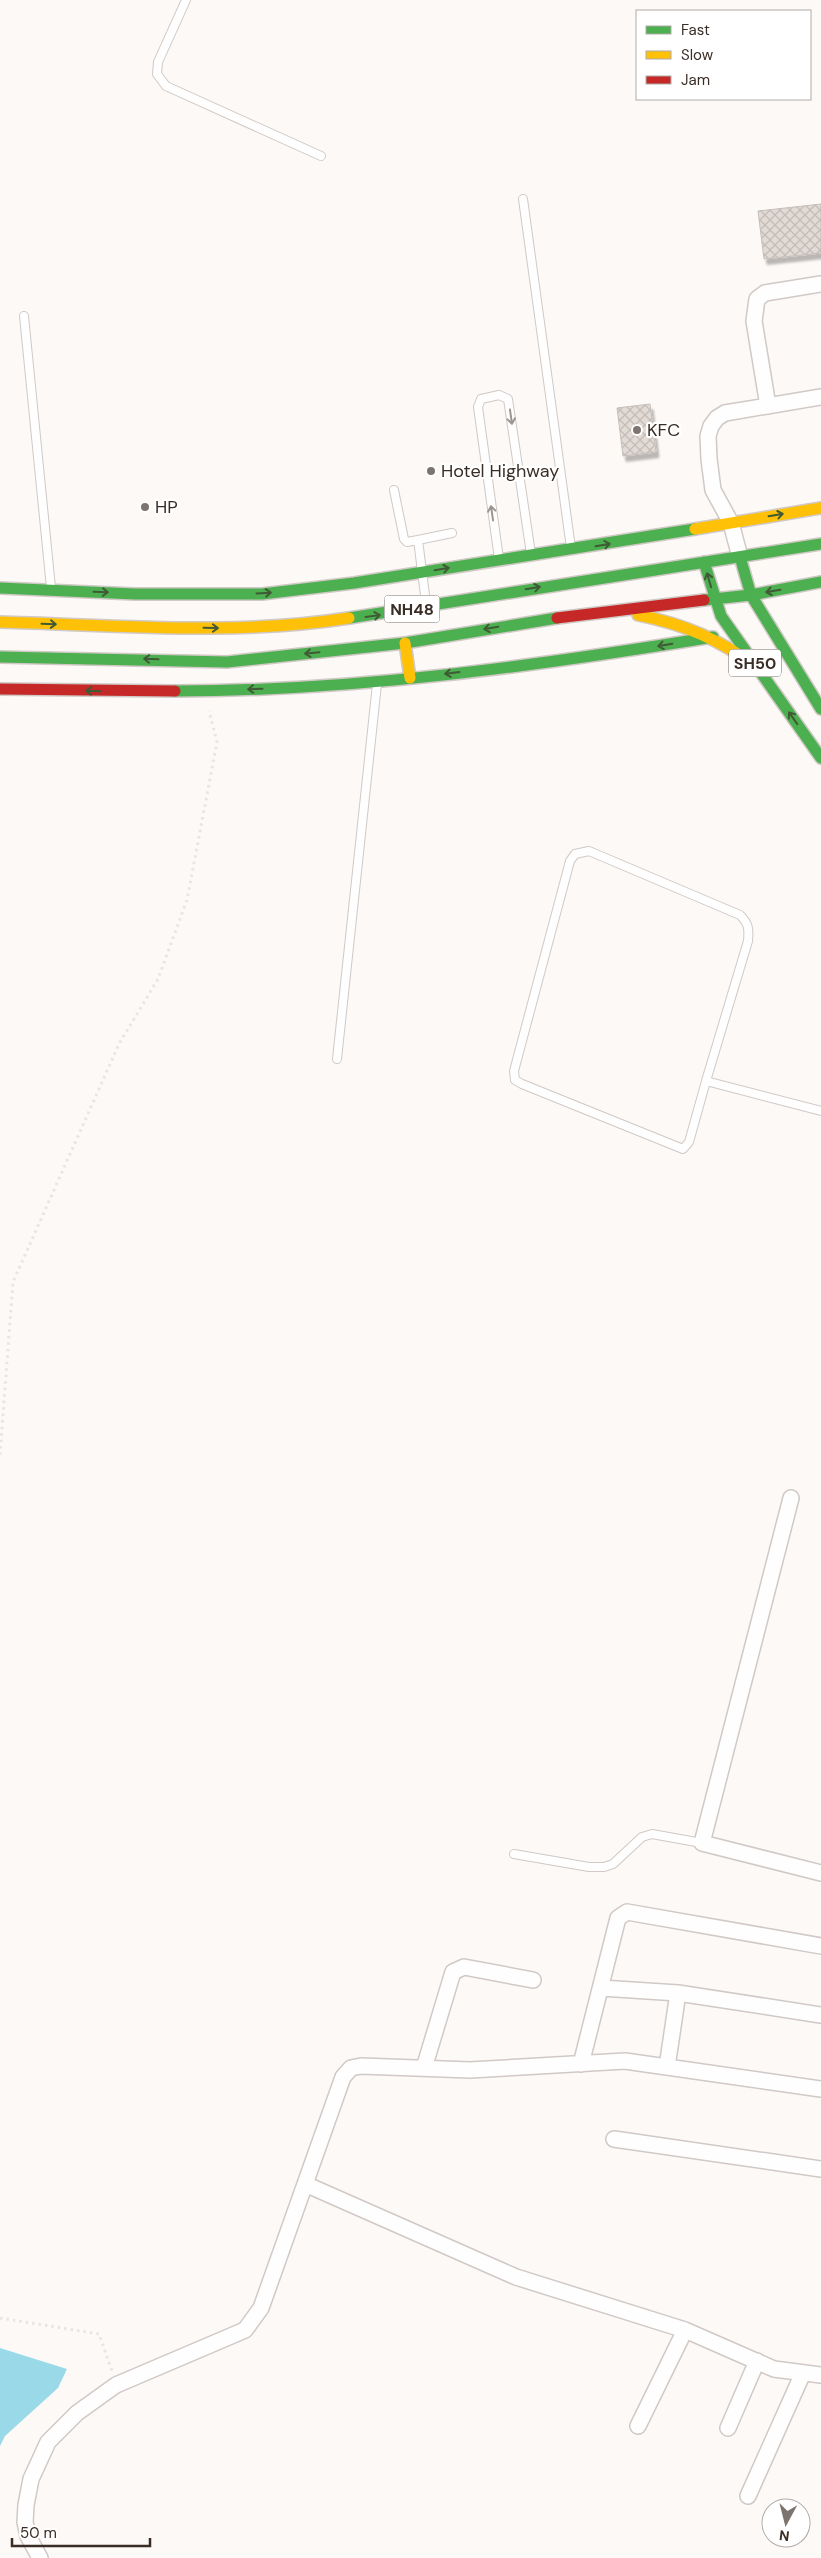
<svg xmlns="http://www.w3.org/2000/svg" width="821" height="2558" viewBox="0 0 821 2558" font-family="'DM Sans',sans-serif">
<defs>
<pattern id="building-cross-hatch" width="8" height="8" patternUnits="userSpaceOnUse" patternTransform="scale(1.25)"><rect width="8" height="8" fill="#e2dbd5"/><path d="M0 0l8 8M0 8l8-8" fill="none" stroke="#c3bcb7"/></pattern>
<filter id="shadow"><feDropShadow dx="3" dy="5.5" stdDeviation="1" flood-color="#0004"/></filter>
</defs>
<rect width="100%" height="100%" fill="#fdf9f7"/>
<path fill="#9adae8" d="M0,2348l67,21 -9,19 -53,48 -5,10z"/>
<path fill="url(#building-cross-hatch)" stroke="#c5bfb9" filter="url(#shadow)" d="M821,204v49l-57,6 -6,-48z
M650,404l6,48 -33,4 -6,-48z"/>
<g fill="none" stroke-linecap="round" stroke-linejoin="round">
<g stroke="#d0c9c5" stroke-width="10">
<path id="lane" d="M186,0l-28,62 -1,12 9,12 155,70
M523,199l48,349
M24,316l27,272
M394,490l10,49 3,3 11,-2 8,63
M418,540l34,-7
M499,559l-21,-152 3,-8 18,-4 9,4 23,155
M337,1059l40,-375
M706,1081l-17,61 -6,7 -161,-65 -7,-4 -1,-9 56,-210 5,-7 14,-3 151,64c9,9 9,14 8,26l-42,140 115,30
M514,1854l75,13h15l9,-3 29,-27 10,-3 50,9"/>
</g>
<g stroke="#d0c9c5" stroke-width="18">
<path id="street" d="M768,406l-14,-85 3,-22 8,-6 56,-9
M740,557l-9,-34 -18,-33 -4,-31 -1,-23 3,-10 6,-8 8,-5 96,-16
M791,1498l-89,345 119,30
M601,1988l77,5 143,22
M581,2064l37,-146 9,-6 194,34
M667,2067l11,-74
M424,2068l29,-96 11,-5 69,13
M614,2139l207,30
M305,2184l211,93 169,53 89,39 47,6
M638,2426l47,-96
M728,2428l29,-67
M748,2496l55,-123
M40,2558l-12,-22 -3,-14 1,-17 5,-26 17,-37 29,-29 39,-28 129,-55 16,-22 82,-231 8,-9 10,-2 109,4 155,-9 196,28"/>
</g>
<g stroke="#d0c9c5" stroke-width="14">
<path id="fast" d="M740,557l11,38 70,114
M704,562l17,54 100,142
M0,588l135,6h127l92,-11 341,-54
M704,600l47,-5 70,-13
M349,618l472,-74
M0,657l227,5 178,-19 152,-25
M175,691c181,0 360,-25 538,-54"/>
</g>
<g stroke="#d0c9c5" stroke-width="14">
<path id="slow" d="M695,529l126,-21
M638,615c46,9 83,25 120,53
M0,622c116,3 234,14 349,-4
M405,643l5,35"/>
</g>
<g stroke="#d0c9c5" stroke-width="14">
<path id="jam" d="M557,618l147,-18
M0,689l175,2"/>
</g>
<path stroke="#e7e5e5" stroke-width="3" stroke-dasharray="2.5 4" stroke-linecap="butt" d="M0,1455l13,-173 106,-238 39,-65 29,-79 30,-158 -8,-31
M0,2318l99,16 13,37"/>
<use href="#lane" stroke="#fffefe" stroke-width="8"/>
<use href="#street" stroke="#fffefe" stroke-width="15"/>
<use href="#fast" stroke="#4caf50" stroke-width="11"/>
<use href="#slow" stroke="#ffc107" stroke-width="11"/>
<use href="#jam" stroke="#c62828" stroke-width="11"/>
</g>
<defs><path id="oneway-shaft" d="M-6 0H5M1.5-3L5.5 0L1.5 3" fill="none" stroke-width="1.6" stroke-linecap="round" stroke-linejoin="round" transform="scale(1.25)"/></defs>
<g stroke="#9c9692">
<use href="#oneway-shaft" transform="translate(511 417) rotate(82)"/>
<use href="#oneway-shaft" transform="translate(492 513) rotate(-98)"/>
</g>
<g stroke="#405a35">
<use href="#oneway-shaft" transform="translate(776 515) rotate(-9)"/>
<use href="#oneway-shaft" transform="translate(603 545) rotate(-10)"/>
<use href="#oneway-shaft" transform="translate(442 569) rotate(-9)"/>
<use href="#oneway-shaft" transform="translate(709 580) rotate(-106)"/>
<use href="#oneway-shaft" transform="translate(533 588) rotate(-9)"/>
<use href="#oneway-shaft" transform="translate(773 591) rotate(171)"/>
<use href="#oneway-shaft" transform="translate(101 592) rotate(2)"/>
<use href="#oneway-shaft" transform="translate(264 593) rotate(-3)"/>
<use href="#oneway-shaft" transform="translate(373 616) rotate(-8)"/>
<use href="#oneway-shaft" transform="translate(49 624) rotate(2)"/>
<use href="#oneway-shaft" transform="translate(211 628) rotate(1)"/>
<use href="#oneway-shaft" transform="translate(491 628) rotate(170)"/>
<use href="#oneway-shaft" transform="translate(665 645) rotate(170)"/>
<use href="#oneway-shaft" transform="translate(312 653) rotate(175)"/>
<use href="#oneway-shaft" transform="translate(151 659) rotate(-178)"/>
<use href="#oneway-shaft" transform="translate(452 673) rotate(173)"/>
<use href="#oneway-shaft" transform="translate(255 689) rotate(178)"/>
<use href="#oneway-shaft" transform="translate(93 691) rotate(-178)"/>
<use href="#oneway-shaft" transform="translate(793 718) rotate(-125)"/>
</g>
<g fill="#7e746f" stroke="#fff" stroke-width="2">
<circle cx="637" cy="430" r="5"/>
<circle cx="431" cy="471" r="5"/>
<circle cx="145" cy="507" r="5"/>
</g>
<g text-anchor="middle" dominant-baseline="central" stroke-width="4.5" stroke-linejoin="round" paint-order="stroke">
<g fill="#fff" stroke="#746c67" stroke-width="1">
<rect x="384.5" y="595.5" width="55" height="27" rx="4"/>
<rect x="729" y="649.5" width="52" height="27" rx="4"/>
</g>
<g font-size="16" font-weight="bold" fill="#392d26">
<text x="412" y="609">NH48</text>
<text x="755" y="663">SH50</text>
</g>
<g font-size="18" fill="#392d26" stroke="#fff" text-anchor="start">
<text x="647" y="430">KFC</text>
<text x="441" y="471">Hotel Highway</text>
<text x="155" y="507">HP</text>
</g>
</g>
<rect x="636" y="10" width="175" height="90" fill="#ffffff" stroke="#b0aba8"/>
<rect x="646" y="26" width="25" height="8" fill="#4caf50" stroke="#b0aba8"/>
<text x="681" y="35" font-size="15" fill="#392d26">Fast</text>
<rect x="646" y="51" width="25" height="8" fill="#ffc107" stroke="#b0aba8"/>
<text x="681" y="60" font-size="15" fill="#392d26">Slow</text>
<rect x="646" y="76" width="25" height="8" fill="#c62828" stroke="#b0aba8"/>
<text x="681" y="85" font-size="15" fill="#392d26">Jam</text>
<g transform="translate(786 2523) rotate(187)"><circle r="24" fill="#ffffff" stroke="#b0aba8"/>
<path d="M0-4L9 19L0 12L-9 19Z" fill="#7e746f"/>
<text y="-8" font-size="14" font-weight="bold" text-anchor="middle" fill="#392d26">N</text>
</g>
<path d="M12 2538v8h138v-8" fill="none" stroke="#392d26" stroke-width="2.5"/>
<text x="20" y="2538" font-size="15" fill="#392d26" stroke="#ffffff" stroke-width="4" paint-order="stroke">50 m</text>
</svg>
